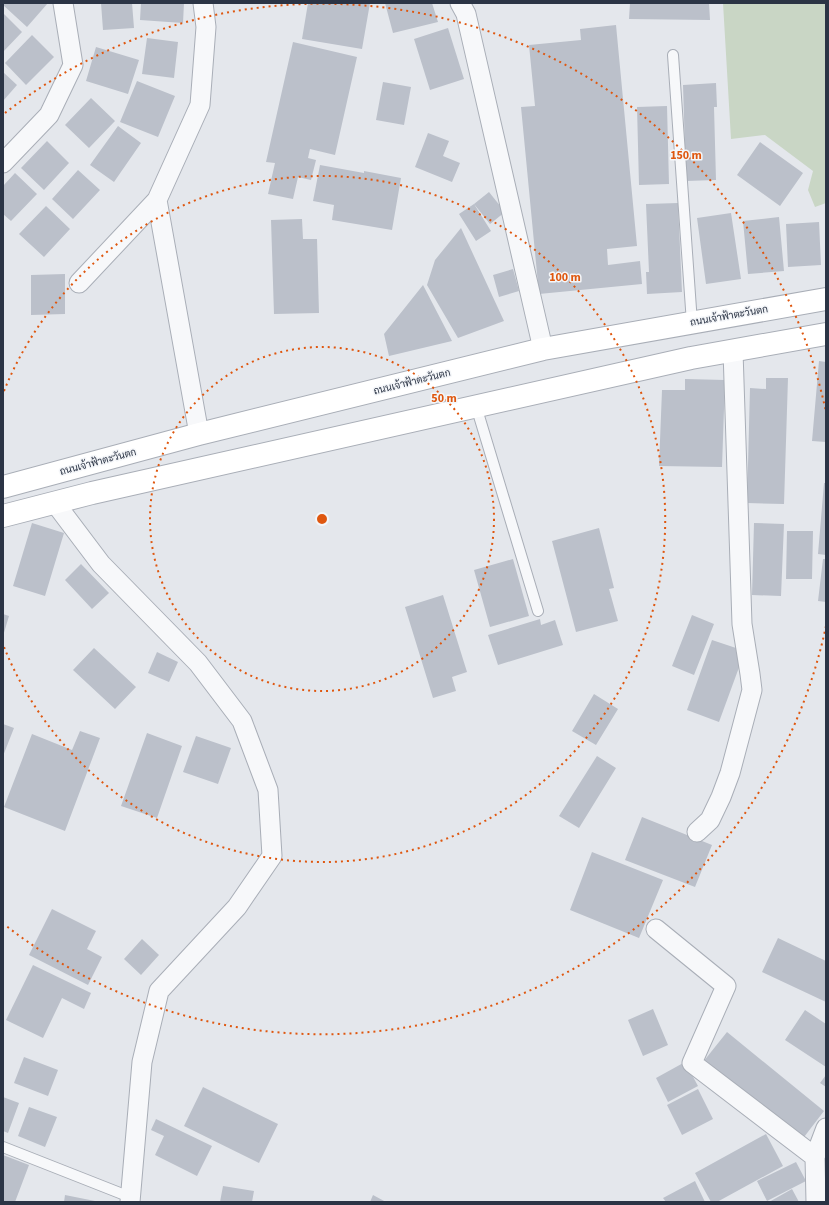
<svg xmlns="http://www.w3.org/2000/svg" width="829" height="1205" viewBox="0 0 829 1205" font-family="'Source Sans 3',Sarabun,sans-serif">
<rect width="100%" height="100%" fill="#e4e7ec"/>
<path fill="#c9d6c5" d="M723,3h103v200l-11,4 -7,-17 5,-19 -48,-36 -34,4z"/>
<path fill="#bbc0ca" d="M3,3h45l-21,24 -24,-22z
M101,3h31l2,25 -31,2z
M141,3h43l-1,20 -43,-3z
M308,3h62l-8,46 -60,-10z
M385,3h47l6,19 -45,11z
M630,3h79l1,17 -81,-1z
M3,13l19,19 -19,20z
M616,25l21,221 -30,3 1,16 32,-4 2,23 -103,10 -18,-187 14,-1 -6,-61 52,-5 -1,-11z
M448,28l16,51 -34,11 -16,-51z
M32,35l22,22 -28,28 -21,-22z
M147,38l31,4 -4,36 -32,-4z
M293,42l64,15 -22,98 -25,-6 -2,9 8,2 -5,20 -13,-3 -5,22 -25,-5 7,-31 -9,-1z
M96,47l43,13 -11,34 -42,-13z
M3,72l14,13 -14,16z
M137,81l38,15 -17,41 -38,-15z
M383,82l28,5 -7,38 -28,-5z
M716,83l1,24h-3l2,73 -30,1 -3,-96z
M91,98l24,23 -26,27 -24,-23z
M667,106l2,78 -30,1 -2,-78z
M118,126l23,17 -27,39 -24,-17z
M428,133l21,8 -6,15 17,7 -8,19 -37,-15z
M47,141l22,22 -25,27 -23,-22z
M760,142l43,31 -23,33 -43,-31z
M320,165l44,8v-2l37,7 -9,52 -60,-10 2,-15 -21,-4z
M78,170l22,20 -27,29 -21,-20z
M15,173l22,21 -26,27 -8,-7v-28z
M489,192l16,20 -15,12 -16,-20z
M678,203l4,89 -35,2 -1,-22h3l-3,-68z
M474,204l17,27 -15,10 -17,-27z
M46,206l24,23 -26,28 -25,-23z
M731,213l10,66 -35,5 -9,-66z
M779,217l5,54 -36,3 -5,-53z
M302,219l1,20h14l2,74 -45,1 -3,-94z
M819,222l2,43 -33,2 -2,-43z
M461,228l43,93 -46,17 -31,-53 8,-25z
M513,269l6,22 -20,6 -6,-22z
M65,274v40l-34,1v-40z
M423,285l29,56 -63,15 -5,-22z
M819,361l7,1v80l-14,-1z
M766,378h22l-4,126 -37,-1 3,-115 16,1z
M685,379l40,1 -3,87 -63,-1 3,-76h23z
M824,483h2v72l-8,-1z
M32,523l32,10 -19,63 -32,-10z
M754,523l30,1 -3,72 -29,-1z
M599,528l15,60 -5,1 9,32 -42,11 -24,-91z
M787,531h26l-1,48h-26z
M513,559l16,57 -39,11 -16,-57z
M823,559h3v43l-8,-1z
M81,564l28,29 -17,16 -27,-29z
M443,595l24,77 -15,5 4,14 -23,7 -28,-91z
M3,614l6,2 -6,20z
M692,615l22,9 -20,51 -22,-9z
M540,619l1,6 14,-5 8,25 -65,20 -10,-30z
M712,640l33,11 -26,71 -32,-12z
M94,648l42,39 -21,22 -42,-39z
M157,652l21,10 -9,20 -21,-9z
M594,694l24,15 -22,36 -24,-14z
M3,724l11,4 -11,28z
M80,731l20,7 -35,93 -61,-24 28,-73 40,16z
M147,733l35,13 -25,72 -36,-12z
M196,736l35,12 -13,36 -35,-12z
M597,756l19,12 -37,60 -20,-12z
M642,817l70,28 -17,42 -70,-27z
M592,852l71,28 -24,58 -69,-28z
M52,909l44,22 -9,18 15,8 -14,28 -59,-30z
M778,938l48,23v41l-64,-30z
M142,939l17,16 -18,20 -17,-16z
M33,965l58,28 -7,16 -22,-11 -19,40 -37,-18z
M653,1009l15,36 -25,11 -15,-36z
M805,1010l21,14v43l-41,-27z
M727,1032l97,79 -23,30 -98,-79z
M24,1057l34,13 -10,26 -34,-13z
M685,1062l13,24 -30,16 -12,-24z
M826,1075v12l-6,-4z
M203,1087l75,37 -19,39 -75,-37z
M698,1089l15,30 -31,16 -15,-30z
M3,1097l16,6 -11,30 -5,-2z
M29,1107l28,10 -12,30 -27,-11z
M156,1119l56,27 -15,30 -42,-21 9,-19 -13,-6z
M766,1134l17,32 -66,36h-6l-16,-29z
M3,1155l26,10 -14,37h-12z
M796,1162l10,19 -39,20 -10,-20z
M695,1181l10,21h-39l-3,-4z
M223,1186l31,5 -2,11h-32z
M792,1189l7,13h-30z
M65,1195l30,6v1h-31z
M373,1195l13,7h-16z"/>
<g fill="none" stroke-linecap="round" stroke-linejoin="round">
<g stroke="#a9aeb7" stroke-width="12">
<path id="service" d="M673,55l19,268
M476,406l62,205
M3,1147l127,50"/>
</g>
<g stroke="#a9aeb7" stroke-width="21">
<path id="minor" d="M460,3l6,11 77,335
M3,163l46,-48 24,-50 -10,-62
M157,200l42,234
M79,283l78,-83 43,-95 6,-78 -3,-24
M55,503l46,61 97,99 44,58 26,69 4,66 -35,51 -78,84 -17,71 -12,140
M697,832l13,-12 11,-23 9,-24 22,-83 -2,-16 -8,-50 -9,-273
M656,929l70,57 -34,77 123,94
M816,1202l-1,-45 11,-29"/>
</g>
<g stroke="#a9aeb7" stroke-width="24">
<path id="secondary" d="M3,487l196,-53 344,-85 283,-50
M3,516l89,-23 599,-135 135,-24"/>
</g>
<use href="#service" stroke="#f7f8fa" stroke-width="10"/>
<use href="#minor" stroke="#f7f8fa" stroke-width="19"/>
<use href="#secondary" stroke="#fff" stroke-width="22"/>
</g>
<g fill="none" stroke="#df570f" stroke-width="2" stroke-dasharray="2 4">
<circle cx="322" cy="519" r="172"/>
<path d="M4 391A343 343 0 1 1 4 647"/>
<path d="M826 626A515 515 0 0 1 5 925M5 113A515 515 0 0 1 826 412"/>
</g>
<g text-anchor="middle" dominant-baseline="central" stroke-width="3" stroke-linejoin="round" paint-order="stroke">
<g font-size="10" fill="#2b3445" stroke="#f4f6f9">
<text transform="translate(729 316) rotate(-10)">ถนนเจ้าฟ้าตะวันตก</text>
<text transform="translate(412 382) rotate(-14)">ถนนเจ้าฟ้าตะวันตก</text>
<text transform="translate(98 462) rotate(-15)">ถนนเจ้าฟ้าตะวันตก</text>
</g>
</g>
<circle cx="322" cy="519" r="6" fill="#df570f" stroke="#f4f6f9" stroke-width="2"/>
<g font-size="12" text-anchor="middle" font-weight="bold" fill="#df570f" stroke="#f4f6f9" stroke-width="3" stroke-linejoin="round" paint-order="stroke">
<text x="686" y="159">150 m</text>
<text x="565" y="281">100 m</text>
<text x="444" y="402">50 m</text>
</g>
<rect width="829" height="1205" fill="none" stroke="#2b3445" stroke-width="8"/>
</svg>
